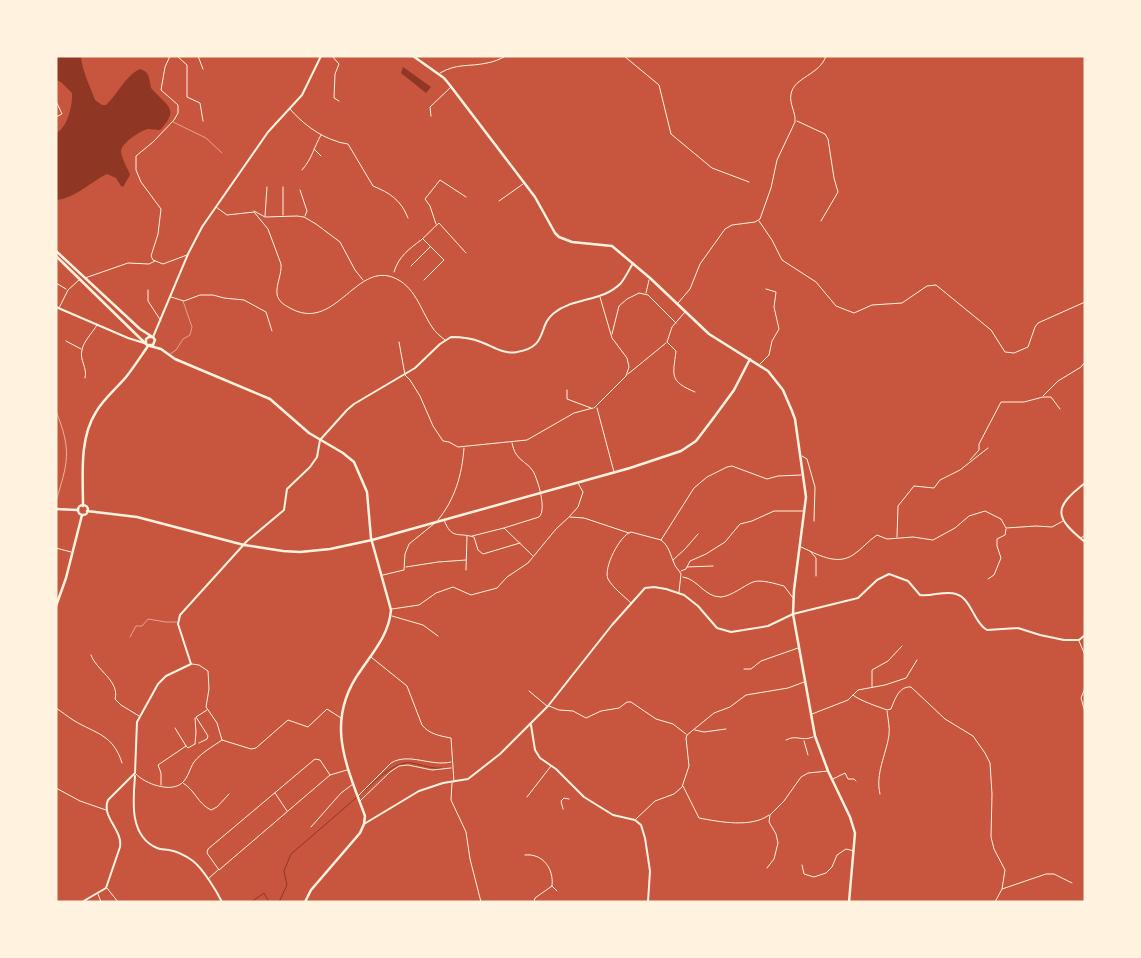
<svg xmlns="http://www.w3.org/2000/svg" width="1141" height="958" viewBox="0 0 1141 958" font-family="Helvetica,sans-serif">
<rect width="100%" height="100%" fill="#c8553d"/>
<path fill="#8f3625" d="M56,56h25c1,15 9,30 14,44l7,5h4c12,-11 19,-29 34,-36 10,3 9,9 11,19 15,18 30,20 9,42 -4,0 -8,-1 -12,-1 -7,1 -28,15 -27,23 1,7 7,17 9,23l-7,12 -2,-1 -5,-8 -9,-4c-17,8 -31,24 -51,26v-67c11,-4 17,-28 16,-40l-11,-11 -5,-2z
M403,67l28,20 -5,6 -25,-20z"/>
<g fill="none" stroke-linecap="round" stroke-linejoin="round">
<path stroke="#8f3625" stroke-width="1" d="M360,794c14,-11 34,-34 52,-31 11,2 19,6 30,5
M251,902l13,-9 5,9
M279,902l8,-17 -3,-14 7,-17 65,-56"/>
<path stroke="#fff3e0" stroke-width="0.5" d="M173,122l33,16 16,15
M170,354l6,-4 7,-11 7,-4 2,-8 -9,-26
M130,637l6,-11h6l6,-7 18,3h11"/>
<path stroke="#fff3e0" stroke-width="1" d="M170,56l-5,11 -4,23 17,15v8l-4,7 -21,22 -17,14v14l5,12 20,27 -3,25 -7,22 2,4 10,4 24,-9
M177,56l10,9v32l13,6 3,18
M198,56l5,13
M332,56l7,8 -4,10 -1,24 5,3
M624,56l35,29 12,49 41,34 37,14
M440,73c17,-10 29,-6 47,-10 7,-1 13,-4 19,-7
M56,101l6,13 -6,3
M290,109c12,14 29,27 46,32 4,2 8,2 12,3l25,42c17,7 28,14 35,32
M431,116l-1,-9 21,-20
M797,121l28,13 3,5 6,39 4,14 -17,29
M314,149l7,7
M302,170c11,-13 11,-21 19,-35
M300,190l7,21 -2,5
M499,201l24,-17
M216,207l11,8 27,-3 14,17 13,35c1,10 -5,20 -4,30 1,7 7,11 13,14 44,25 65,-44 102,-31 23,8 28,32 40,50 3,5 8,9 13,13
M254,211l11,6 32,-1 7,1 12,7 24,18 15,28 8,10
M283,215v-28
M265,216l2,-29
M759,221l13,19 10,20 34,22 20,24 18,7 18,-8 30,-2 25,-17 9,-1 55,45 14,22 9,1 14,-6 7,-20 3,-4 47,-21
M436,224l-6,-18 -5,-7 15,-19 26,17
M423,239l21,21 -20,20
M411,266l19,-19
M394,272c5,-16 14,-22 27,-32 6,-5 12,-12 18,-17l27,30
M85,278l43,-15 21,1 6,-3
M56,283l10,6
M148,290v11l13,20
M646,293l3,-13
M171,297l13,4 16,-6h13l11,3 20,2 22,12 6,19
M678,303l12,-14 10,-25 25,-35 7,-4 23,-3 5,-3 11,-31 6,-28 18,-38c1,-10 -6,-18 -4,-28 3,-17 29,-19 35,-38
M59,308l9,-18 11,-10
M685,312l-13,15 -5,15 9,9c-3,25 -7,30 19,41
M612,334l7,-28 8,-7 12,-6 9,2 28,28
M66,341l15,8
M399,342l6,33 5,5 10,16 13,30 10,15 6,1 9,5 69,-7 47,-27 19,-5
M760,364l9,-9 3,-14 7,-12 -5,-22 2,-15 -10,-3
M628,374l38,-31
M85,378c3,-10 -6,-18 -3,-28 1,-8 11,-18 15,-25
M567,390v9l24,9
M1043,396l15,-15 23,-14 4,-5
M594,408l32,-32 3,-9 -2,-9 -15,-20 -12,-41
M597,408l17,64
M802,456l5,3 8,28 -1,34
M970,460l9,-10v-6l22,-42h23l19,-5h8l9,12
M570,517l14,1 45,15
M438,520c17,-21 24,-45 26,-72
M444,520c8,20 13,12 30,17l4,13 5,4 37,-11
M504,528l35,-11c8,-7 -1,-37 -6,-46 -4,-7 -13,-10 -17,-17 -2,-3 -3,-7 -4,-11
M472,536l32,-8 29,28
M897,537l1,-31 16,-20 20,2 6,-8 20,-10 28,-22
M1081,538l4,-3
M661,540l33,-52 13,-11 20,-10 5,-1 35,13 11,-3 23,-1
M801,547c16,7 35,19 52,8 9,-6 15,-14 24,-20l10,4 26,-2 20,3 22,-12 14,-12 16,-5 16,8 5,9 30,-2 16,1 11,-6
M56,548l15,4
M810,551l6,7v18
M673,560l12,-11 13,-15
M406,567l32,-5 28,-2
M687,567l26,-1
M466,570l1,-34
M681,571l5,-2 4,-8 16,-7 19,-12 15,-18 12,-3 22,-10h30
M383,575l21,-5 1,-16 4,-10 26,-21
M683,577c15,2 21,20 38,20 11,-1 22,-11 32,-15 8,-3 23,2 31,4l9,12
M988,579l6,-4 7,-17 -4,-12v-7l8,-4 1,-6
M631,603c-7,-7 -18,-15 -23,-24 -5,-11 12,-44 23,-47l30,8c8,6 9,14 13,23 1,4 5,7 7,11l-2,18
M392,609l27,-4 17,-12 17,-6 18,8 26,-7 10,-11 21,-14 28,-34 13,-12 9,-10 5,-15 -5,-9
M392,616l31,9 15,11
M1079,641l6,14
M91,655c5,15 29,26 24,44l6,6 18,11
M371,657l36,29 15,39c7,9 18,11 29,13l3,44
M192,664l7,1 9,6 1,18 -3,18 11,16 5,17 29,9 5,-1 32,-28 20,7 19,-18 14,9
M744,669h7l10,-8 37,-13
M872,687v-17l16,-9 14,-15
M1085,688l-4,10 4,14
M529,691l18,15
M853,695c5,5 26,12 34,15l4,-1c4,-10 8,-23 20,-22l34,32 28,17 12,17 5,10 2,31 -1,43 3,12 11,21 -3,19
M549,706l10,4 14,1 13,7 15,-7 18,-3 8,-6h4l25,17 17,5 13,10
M56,708c6,4 11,8 17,12 23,14 40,14 49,43
M812,714l36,-14 10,-10 27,-5 21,-7 11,-18
M175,728l11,18 2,2 7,-4
M695,730l9,2 22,-3
M786,740c11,-6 15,2 27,-3
M804,741l4,14
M199,743l8,-4 1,-3 -12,-19 11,-7
M195,744l1,-12 -1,-14
M136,774c9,10 35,19 46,9 6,-5 8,-15 12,-21 7,-9 18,-15 28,-22
M330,775l-10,-15 -5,-1 -107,90 -1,4 12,17 111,-95 17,-5
M833,779l12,-6 3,6h6l2,2
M183,783c12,7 15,21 28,27l6,-3 12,-13
M452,783l-1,17 15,32 4,27 11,43
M161,785v-12l-3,-8 28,-19
M683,786l16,32c21,4 53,10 70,-3
M56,788l24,13 26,9
M275,793l12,18
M880,794c-5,-20 6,-39 9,-59 1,-7 -1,-16 -2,-24
M358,796l33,-33c18,-11 40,4 60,-1
M527,797l24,-31
M360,801l30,-29 9,-6 9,-1 24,5 19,-2
M563,809l-2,-8 3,-3 5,1
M636,819l19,-18 19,-7 8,-7 7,-21 -3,-28 1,-3 27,-22 16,-6 16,-12 42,-7 16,-6
M311,827l30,-34 12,-9
M525,855c18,-2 29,14 27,31l-17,12 -1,4
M802,865l2,9 10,3 12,-4 6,-6 5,-12 9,-6 8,2
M767,868l7,-9 4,-16 -2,-9 -7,-12 1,-7 14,-14 17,-24 7,-4 20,-2
M208,879l10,-9
M552,886l5,5
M107,888l11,14
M98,894l3,8
M56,901l1,1
M995,902l7,-13 44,-15h8l18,9"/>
<path stroke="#fff3e0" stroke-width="2" d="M56,307l72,31 16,5
M1085,483c-32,25 -31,34 0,59
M531,725l4,25 5,8 16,11 28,28 29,18 22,5 6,5 4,13 5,33 -2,31
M135,776c-2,25 -6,60 22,72 4,2 8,1 12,2 8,1 17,6 24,11 10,8 23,29 29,41
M364,824l55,-33 24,-8 25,-4 32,-25 48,-48 64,-81 33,-37 9,-1 12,2 18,6 14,11 19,22 14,4 37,-6 25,-12 65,-16 19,-18 12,-6 19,7 12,14c11,2 25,-5 36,-1 16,5 17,28 31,36l31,-2 22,7 24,5h15l6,-5
M82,902l24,-14 14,-41c3,-17 -19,-30 -12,-47l27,-27 2,-51 21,-38 8,-8 25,-12 -13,-40 2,-9 67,-74 37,-31 3,-21 23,-22 7,-10 3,-17 27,-30 7,-6 61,-36 25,-24 11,-7c10,0 20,1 30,5 11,4 24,13 36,10 32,-5 20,-26 37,-39 20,-16 49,-11 67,-30 4,-5 8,-13 12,-20"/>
<path stroke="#fff3e0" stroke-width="2" d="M153,337l35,-83 14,-27 66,-95 34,-37 19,-39"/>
<path stroke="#fff3e0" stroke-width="2.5" d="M413,56l31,22 5,6 86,113 20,36 4,4 13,5 40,4 38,32 59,56 59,37 15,19 9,21 3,8 11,78 -12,93 -1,24 22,122 13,35 22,46 5,16 -6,69
M56,251l84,78 11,7
M56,256l91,89h6l2,-5 -2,-3h-4l-3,2v4
M150,346l11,3 14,10 95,40 39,34 34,20 11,9 13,30 4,46 20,72c-2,24 -17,41 -30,60 -37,51 -15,94 4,146l-1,8 -4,9 -49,57 -6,12
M78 510a5 5 0 1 1 10 0a5 5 0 1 1-10 0Z
M83,506c0,-31 -4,-67 13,-94 8,-14 20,-23 30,-35 8,-10 15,-21 22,-31
M56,509l21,1
M87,511l50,6 107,28 39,6 17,1 30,-3 42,-9 258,-72 51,-17 15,-10 16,-21 22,-30 16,-31
M56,606l10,-28 16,-63"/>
<path stroke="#e9b49f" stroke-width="1" d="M56,411c16,40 12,51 0,90"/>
</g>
<rect width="1141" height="958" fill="none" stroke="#fff3e0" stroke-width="115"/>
</svg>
